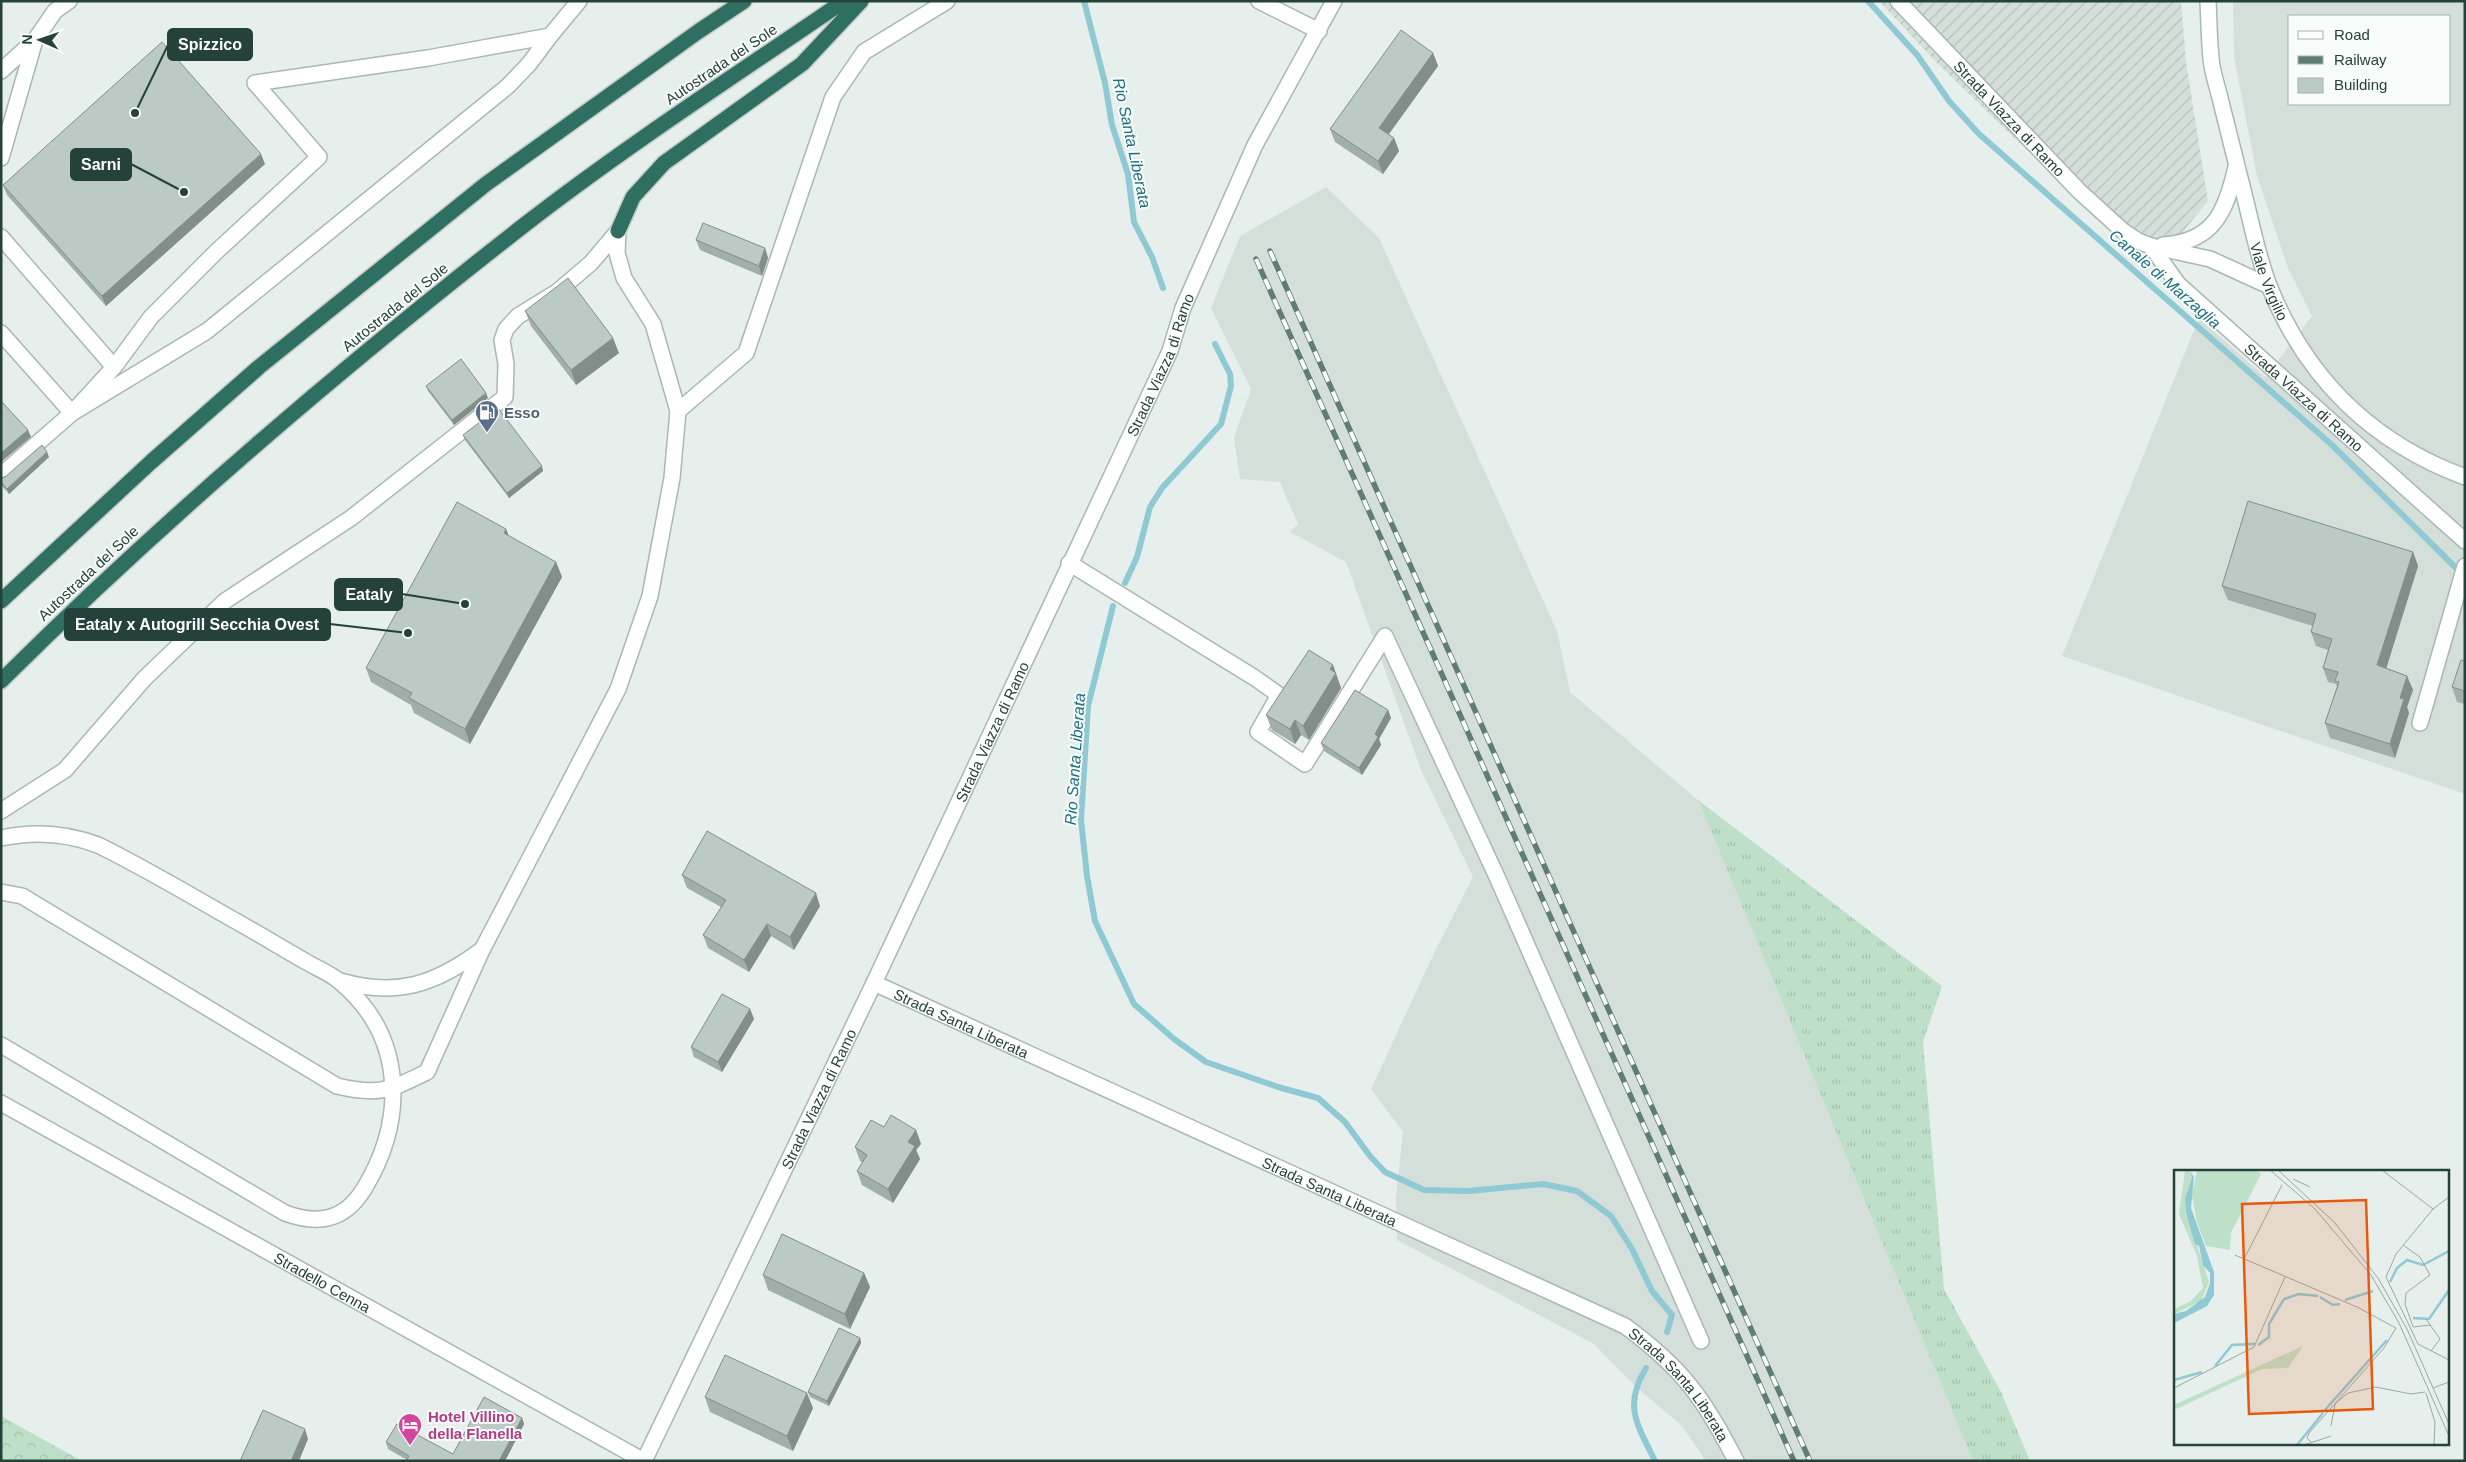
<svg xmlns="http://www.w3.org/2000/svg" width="2466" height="1462" viewBox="0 0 2466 1462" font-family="Helvetica,sans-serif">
<defs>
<pattern id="industrial-furrows" width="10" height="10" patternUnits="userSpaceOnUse" patternTransform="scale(1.25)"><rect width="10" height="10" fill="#d4dfda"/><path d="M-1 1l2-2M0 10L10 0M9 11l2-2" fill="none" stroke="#b6c1bc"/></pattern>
<pattern id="grass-tufts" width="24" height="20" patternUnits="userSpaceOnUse" patternTransform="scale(1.25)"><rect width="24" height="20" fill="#bfe0c8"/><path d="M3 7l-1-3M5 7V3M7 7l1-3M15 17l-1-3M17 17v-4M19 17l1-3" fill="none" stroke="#a4c1ad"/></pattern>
<pattern id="forest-crowns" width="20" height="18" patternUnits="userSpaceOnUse" patternTransform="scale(1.25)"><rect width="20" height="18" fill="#bfe0c8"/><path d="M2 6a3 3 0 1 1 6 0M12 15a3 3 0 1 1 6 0" fill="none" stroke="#a4c1ad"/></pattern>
</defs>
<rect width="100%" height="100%" fill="#e6efeb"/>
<path fill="#d4dfda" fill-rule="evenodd" d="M2233,1h232v793l-403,-138 137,-338 66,59 47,-61 -24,-48 -31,-92 -23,-119zM2290,16h160v88h-160z
M1326,187l53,51 178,393 13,61 128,108 275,661h-267l-24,-35 -47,-40 -41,-42 -197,-104 -1,-43 7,-65 -32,-43 64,-138 38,-74 -52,-107 -75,-208 -56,-30 8,-8 -18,-42 -40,-3 -6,-42 17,-48 -40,-81 29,-72z"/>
<path fill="url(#industrial-furrows)" d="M1879,1h302l5,61 22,139 -27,33 -53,14 -192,-186z"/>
<path fill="url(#grass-tufts)" d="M1698,800l244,186 -19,56 21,247 57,103 29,69h-57z"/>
<path fill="url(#forest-crowns)" d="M1,1416l81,45h-81z"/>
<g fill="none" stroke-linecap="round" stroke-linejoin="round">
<path stroke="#8ec9d4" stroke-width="6" d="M1084,1l21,82 7,42 16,49 6,48 18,35 11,31
M1868,1l50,55 31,45 30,33 353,311 124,123
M1125,583l12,-26 13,-50 12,-19 59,-64 10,-38 -1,-12 -15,-30
M1113,606l-25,100 -7,114 6,56 8,45 39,83 40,35 32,23 72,25 40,11 27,24 25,34 15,16 39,18 45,1 74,-7 34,7 34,25 21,33 20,42 20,24 -5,17
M1646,1368c-23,38 -9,56 9,93"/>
<g stroke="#a8b8b2" stroke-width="18">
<g id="minor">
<path d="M1259,1l60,30"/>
<path id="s1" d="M1898,1l181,190 44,40 15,10 13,5 59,13 59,27"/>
<path id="s2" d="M2208,1c1,19 1,38 3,57 1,15 7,30 10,44 7,28 14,56 21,84 9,34 15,70 28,102 37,91 103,155 195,189"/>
<path d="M1,71l34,-31 20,-29 14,-10"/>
<path d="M1,158l34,-118"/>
<path d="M1,237l113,130"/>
<path d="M2163,245c51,-3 63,-34 73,-78"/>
<path id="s3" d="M2151,246l27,38 287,257"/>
<path d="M1,333l71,80 135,-82 301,-245 21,-22 21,-28"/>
<path d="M678,411l68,-58 87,-256 31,-45 83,-51"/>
<path d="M1,475l71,-62 42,-46 37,-50 66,-66 102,-94 -64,-74 173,-25 122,-22 29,-35"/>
<path d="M1069,563l186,115 24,17 -21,37 47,32 80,-128 112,241 204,464"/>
<path d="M2420,723l45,-157"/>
<path d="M1,811l64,-41 79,-91 81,-78 126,-83 154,-121 1,-33 -4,-24 4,-11 12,-13 39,-24 34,-29 27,-32"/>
<path d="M1,838c33,-7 66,-5 97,7 49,24 95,52 143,79 23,13 46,27 69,40 9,5 21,10 29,17 67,55 67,139 25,208 -20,32 -46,36 -79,24l-284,-168"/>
<path d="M1,892l21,4 315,190c42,10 53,4 90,-14l55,-122 136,-261 32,-93 22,-118 6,-67 -25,-87 -29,-46 -7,-25 1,-22"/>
<path d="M340,981c56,16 94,4 140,-30"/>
<path id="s4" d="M874,983l751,343c57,42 79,72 111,135"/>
<path id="s5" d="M1,1103l643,358"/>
<path id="s6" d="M644,1461l230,-478 296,-632 13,-43 72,-163 79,-144"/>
</g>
</g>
<g stroke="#c2cac8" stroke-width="18">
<path id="highway" d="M618,231l15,-34 31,-34 138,-99 59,-63
M1,601l150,-139 108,-95 227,-183 213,-153 45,-30
M1,681c164,-163 340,-313 522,-455 103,-80 213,-151 321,-225"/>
</g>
<use href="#minor" stroke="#fff" stroke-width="15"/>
<use href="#highway" stroke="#2f6f62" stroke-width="15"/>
<g stroke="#5f7d75" stroke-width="5.5">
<path id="rail" d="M1270,251l540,1210
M1256,259l538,1202"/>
</g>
<use href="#rail" stroke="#f7fbf9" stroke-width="4" stroke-dasharray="11" stroke-linecap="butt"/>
</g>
<path fill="#a1aea9" d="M1433,53l5,13 -50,68 6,4 5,13 -16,23 -48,-32 -5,-13z
M265,164l-159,142 -99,-111 -4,-10z
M696,240l69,8 3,10 -6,18 -62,-26z
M525,311l94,42 -43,32 -45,-59z
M426,386l62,12 -34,27 -26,-34z
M463,435l80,36 -34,27 -44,-58z
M49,457l-40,37 -8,-9v-7z
M506,529l3,7 47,26 6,15 -92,167 -56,-31 -3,-8 -40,-23 -5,-14z
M2413,552l5,14 -32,102 21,8 6,14 -6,17 2,6 -14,45 -65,-20 -5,-15 12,-36 -1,-3 -8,-2 -5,-14 5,-18 -12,-4 -5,-14 2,-6 -85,-26 -6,-14z
M2465,661v43l-8,-2 -5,-15z
M1333,665l8,23 -32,52 -8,-5 -6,9 -23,-14 -6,-15z
M1388,710l3,8 -12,21 2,6 -19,30 -38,-24 -3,-8z
M682,875l138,31 -26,44 -23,-14 -22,36 -41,-24 -5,-13 18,-28 -34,-19z
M750,1009l4,10 -32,53 -28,-15 -3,-10z
M884,1127l32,3 5,14 -5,6 4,9 -27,44 -31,-18 -5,-14 6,-8 -3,-2 -5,-14z
M864,1273l6,14 -20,42 -82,-39 -5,-15z
M860,1338l1,5 -32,63 -19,-9 -2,-5z
M705,1397l108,11 -20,43 -83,-39z
M522,1418l2,6 -19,37 -98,-1 -19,-11 -2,-7 67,12z"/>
<path fill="#838d89" d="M1433,53l5,13 -54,75 -5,-13z
M1394,138l5,13 -16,23 -5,-13z
M261,154l4,10 -159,142 -4,-10z
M765,248l3,10 -6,18 -3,-10z
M613,338l6,15 -43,32 -5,-15z
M486,393l2,5 -34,27 -2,-5z
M28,430l3,7 -30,25v-9z
M47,452l2,5 -40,37 -2,-5z
M542,466l1,5 -34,27 -2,-5z
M506,529l6,15 -8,-11z
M2413,552l5,14 -35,113 -6,-14z
M556,562l6,15 -92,167 -5,-15z
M1333,665l8,23 -32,52 -6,-14 27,-57z
M2407,676l6,14 -6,17 2,6 -14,45 -5,-14 10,-46z
M1388,710l3,8 -12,21 2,6 -19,30 -3,-7 16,-34z
M1295,720l6,15 -6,9 -5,-15z
M816,893l4,13 -26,44 -4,-13z
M767,924l4,12 -22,36 -5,-12z
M750,1009l4,10 -32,53 -4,-10z
M916,1130l5,14 -5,6 4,9 -27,44 -5,-14 20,-47z
M864,1273l6,14 -20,42 -5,-15z
M860,1338l1,5 -32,63 -2,-5z
M807,1393l6,15 -20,43 -6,-15z
M522,1418l2,6 -19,37h-6z
M305,1429l3,10 -9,22h-8z"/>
<path fill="#bbcac4" stroke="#838d89" d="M1401,30l32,23 -54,75 15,10 -16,23 -48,-32z
M162,42l99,112 -159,142 -99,-111z
M703,223l62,25 -6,18 -63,-26z
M568,278l45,60 -42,32 -46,-59z
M461,359l25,34 -34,27 -26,-34z
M1,401l27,29 -27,23z
M498,408l44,58 -35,27 -44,-58z
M42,445l5,7 -40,37 -6,-7v-4l4,-1z
M2248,501l165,51 -36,113 30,11 -7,22 4,1 -14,45 -65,-21 14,-41 -4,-1 3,-9 -15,-4 9,-29 -21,-7 5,-18 -94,-28z
M457,502l49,27 -2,4 52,29 -91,167 -56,-31 3,-5 -46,-25z
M1309,650l24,15 -3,4 6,4 -33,53 -8,-6 -5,9 -24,-14z
M2461,660l4,1v30l-13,-4z
M1355,690l33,20 -13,24 3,3 -19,31 -38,-25z
M707,831l109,62 -26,44 -23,-13 -23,36 -41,-25 23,-35 -44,-25z
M722,994l28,15 -32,53 -27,-15z
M891,1115l25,15 -8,12 7,4 -27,43 -31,-18 10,-16 -12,-8 16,-27 13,7z
M782,1234l82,39 -19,41 -82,-39z
M839,1328l21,10 -33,63 -19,-9z
M725,1355l82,38 -20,43 -82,-39z
M484,1397l38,21 -23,43h-93l3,-5 -23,-14 11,-18 56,30z
M263,1410l42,19 -14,32h-51z"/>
<defs>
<g id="fuel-pin" transform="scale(1.25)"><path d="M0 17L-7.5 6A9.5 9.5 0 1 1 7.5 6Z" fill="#5c6f8a" stroke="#f7fbf9"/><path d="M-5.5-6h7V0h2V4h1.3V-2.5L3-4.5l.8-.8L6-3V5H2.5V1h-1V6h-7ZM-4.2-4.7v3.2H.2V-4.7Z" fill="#fff"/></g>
<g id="hotel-pin" transform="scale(1.25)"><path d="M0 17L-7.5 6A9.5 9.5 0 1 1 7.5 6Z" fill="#d1479c" stroke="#f7fbf9"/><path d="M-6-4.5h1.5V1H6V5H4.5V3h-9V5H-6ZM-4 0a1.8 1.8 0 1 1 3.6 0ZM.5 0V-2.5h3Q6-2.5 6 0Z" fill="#fff"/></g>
</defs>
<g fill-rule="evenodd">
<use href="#fuel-pin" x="487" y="412"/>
<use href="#hotel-pin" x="410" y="1425"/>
</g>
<g text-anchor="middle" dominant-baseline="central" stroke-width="4" stroke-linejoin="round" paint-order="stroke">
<g font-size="15" fill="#24423a" stroke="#f7fbf9">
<text transform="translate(721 64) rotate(-34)">Autostrada del Sole</text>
<text stroke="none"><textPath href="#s1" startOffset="162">Strada Viazza di Ramo</textPath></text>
<text stroke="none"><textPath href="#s2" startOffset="288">Viale Virgilio</textPath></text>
<text transform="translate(395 307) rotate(-39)">Autostrada del Sole</text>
<text stroke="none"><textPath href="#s6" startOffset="1212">Strada Viazza di Ramo</textPath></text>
<text stroke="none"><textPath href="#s3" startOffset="216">Strada Viazza di Ramo</textPath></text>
<text transform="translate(88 573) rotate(-43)">Autostrada del Sole</text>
<text stroke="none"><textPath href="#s6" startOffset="808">Strada Viazza di Ramo</textPath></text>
<text stroke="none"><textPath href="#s4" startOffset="96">Strada Santa Liberata</textPath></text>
<text stroke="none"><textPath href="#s6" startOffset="402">Strada Viazza di Ramo</textPath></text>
<text stroke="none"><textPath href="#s4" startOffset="501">Strada Santa Liberata</textPath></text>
<text stroke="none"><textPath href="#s5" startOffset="368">Stradello Cenna</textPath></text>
<text stroke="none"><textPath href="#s4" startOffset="906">Strada Santa Liberata</textPath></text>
</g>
<g font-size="15" font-weight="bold" fill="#4e5e75" stroke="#f7fbf9" text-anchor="start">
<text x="504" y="412">Esso</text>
</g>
<g font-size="15" font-weight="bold" fill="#b23c85" stroke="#f7fbf9" text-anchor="start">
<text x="428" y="1416">Hotel Villino<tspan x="428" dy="17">della Flanella</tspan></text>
</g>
<g font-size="16" font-style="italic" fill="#1c6f80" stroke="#f7fbf9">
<text transform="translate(1132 143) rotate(78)">Rio Santa Liberata</text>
<text transform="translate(2165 279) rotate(41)">Canale di Marzaglia</text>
<text transform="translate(1075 759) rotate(-86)">Rio Santa Liberata</text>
</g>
</g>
<g transform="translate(2174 1170)">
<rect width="275" height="275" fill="#e6efeb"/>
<path d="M129,176l-15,22 -26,1 -88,41v-5z" fill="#bfe0c8"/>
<path d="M11,0h4l3,6 -7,23 1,13 23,70 -8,19 -27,13v-5l17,-8 12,-13 -6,-32 -18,-42zM23,0h59l5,4 -30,59 -1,17 -24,-4 -9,-24 -5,-26z" fill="#bfe0c8"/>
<path d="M15,0l5,7 -3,31 23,64v23l-7,11 -33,17v-9l12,-3 19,-14 5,-14v-10l-7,-8 -4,-19 -4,-2 -9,-32 -1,-13 7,-22z" fill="#8ec9d4"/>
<path fill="none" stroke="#8ec9d4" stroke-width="2.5" d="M216,112l7,-14 10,-8 16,5 26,-14M146,127l13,8 7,-1M171,130l28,-9M239,148l16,1 20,-29M84,175l11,-8v-13l15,-25 15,-5 19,2M41,196l17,-21 23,-1M0,210l28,-8M151,240l62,-70M123,275l26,-32"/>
<path fill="none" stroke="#98aaa4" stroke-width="1" d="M96,0l45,39 56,66 28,48 50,113M104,0l57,53 43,55 29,51 42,95M208,0l51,39M119,9l17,8M275,27l-16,12 -37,45 -10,23 32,67 31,16M229,75l17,12 10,18 -24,18 -1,11 8,23 18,-2M61,85l122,52 39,21 -12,20 -75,85 -2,5 4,4M70,89l38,-74M252,149l14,20 -9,12M0,218l80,-41 31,-70M259,218l16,-6M252,223l9,29 -1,23M157,256l4,-22 13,-11 28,-6 35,7 14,-2M130,275l27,-9"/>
<path fill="#e8590c" fill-opacity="0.15" stroke="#e8590c" stroke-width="2.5" d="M192,30l7,209 -124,5 -7,-210z"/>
<rect width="275" height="275" fill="none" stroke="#24423a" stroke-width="2.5"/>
</g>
<path fill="none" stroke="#24423a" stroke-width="2" d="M135 113L168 45M184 192L131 164M465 604L402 594M408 633L330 624"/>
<g fill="#24423a" stroke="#f7fbf9" stroke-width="2">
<circle cx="135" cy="113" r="5"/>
<circle cx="184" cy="192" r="5"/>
<circle cx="465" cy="604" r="5"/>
<circle cx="408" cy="633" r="5"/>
</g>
<g fill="#24423a" stroke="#24423a" stroke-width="2">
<rect x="168" y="29" width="84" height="31" rx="5"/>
<rect x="71" y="149" width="60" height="31" rx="5"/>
<rect x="335" y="579" width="67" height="31" rx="5"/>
<rect x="65" y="609" width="265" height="31" rx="5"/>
</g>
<g font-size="16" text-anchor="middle" font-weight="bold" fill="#fff">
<text x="210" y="50">Spizzico</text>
<text x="101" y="170">Sarni</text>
<text x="369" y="600">Eataly</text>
<text x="197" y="630">Eataly x Autogrill Secchia Ovest</text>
</g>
<rect width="2466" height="1462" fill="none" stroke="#24423a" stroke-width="5"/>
<rect x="2288" y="15" width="162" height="90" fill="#f7fbf9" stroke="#a3b1ad"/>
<rect x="2298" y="31" width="25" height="8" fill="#ffffff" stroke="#a3b1ad"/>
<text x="2334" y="40" font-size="15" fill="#24423a">Road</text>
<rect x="2298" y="56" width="25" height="8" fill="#5f7d75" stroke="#a3b1ad"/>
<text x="2334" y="65" font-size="15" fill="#24423a">Railway</text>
<rect x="2298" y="78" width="25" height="15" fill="#bbcac4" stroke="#a3b1ad"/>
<text x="2334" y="90" font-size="15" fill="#24423a">Building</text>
<g transform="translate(40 40) rotate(272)" stroke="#f7fbf9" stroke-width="4" paint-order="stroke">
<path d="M0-4L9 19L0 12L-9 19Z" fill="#24423a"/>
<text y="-8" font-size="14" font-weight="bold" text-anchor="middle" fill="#24423a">N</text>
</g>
</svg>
